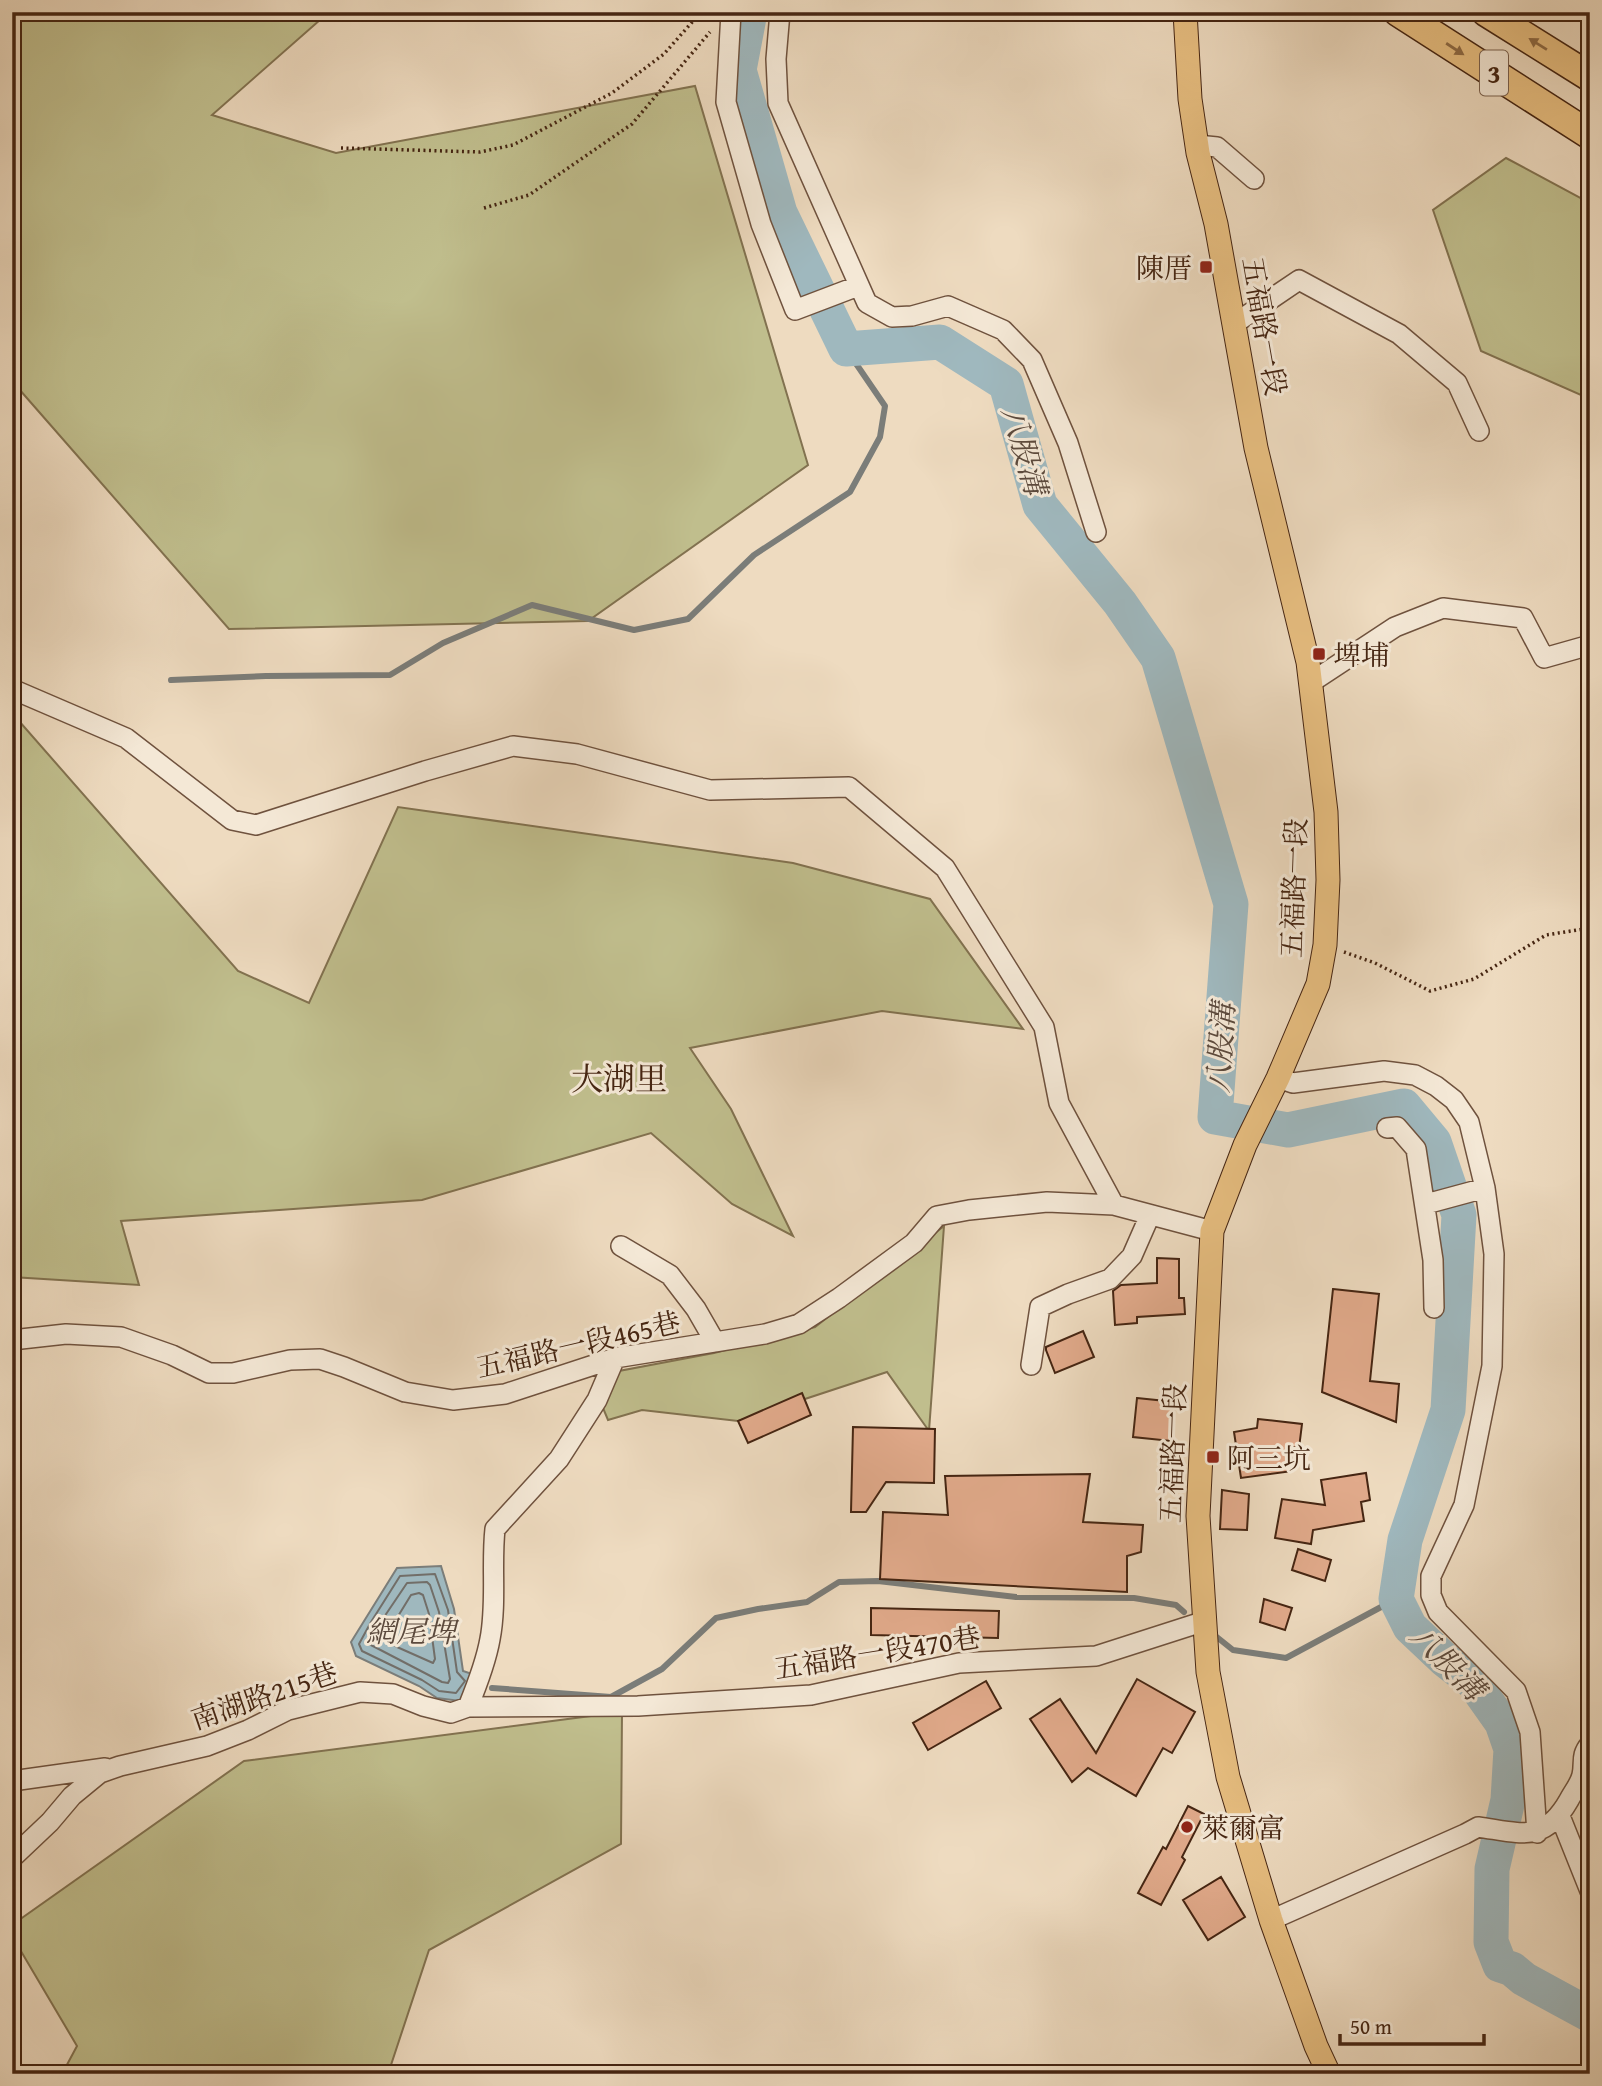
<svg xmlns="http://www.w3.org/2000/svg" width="1602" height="2086" viewBox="0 0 1602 2086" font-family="'Gentium Book Plus','Noto Serif TC',serif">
<rect width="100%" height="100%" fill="#eedbc0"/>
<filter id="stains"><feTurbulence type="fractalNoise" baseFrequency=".00286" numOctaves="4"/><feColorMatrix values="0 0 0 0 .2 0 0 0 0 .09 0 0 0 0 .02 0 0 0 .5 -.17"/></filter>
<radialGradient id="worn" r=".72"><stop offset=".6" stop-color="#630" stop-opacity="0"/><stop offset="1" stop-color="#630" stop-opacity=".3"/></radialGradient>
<path fill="#c0be8d" stroke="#827250" stroke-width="2" d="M12,12h317l-117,103 124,38 359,-67 113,379 -220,156 -359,8 -217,-248z
M1506,158l84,45v196l-109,-48 -48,-141z
M12,713l226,258 71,32 89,-196 395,56 137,36 93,130 -141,-18 -192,37 41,61 62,127 -61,-32 -81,-71 -229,67 -301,21 18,64 -127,-8z
M944,1226l-15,205 -42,-59 -149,49 -96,-11 -34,10 -5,-12 16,-37 95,-18 101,-26z
M622,1712l-1,132 -192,106 -41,124h-326l15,-28 -65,-110v-11l232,-164z"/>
<path fill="#9fb8be" stroke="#7b7d79" stroke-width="2" d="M441,1566l13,43 9,62 15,5 -18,25 -23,-3 -18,-12 -63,-30 -5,-14 46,-74z"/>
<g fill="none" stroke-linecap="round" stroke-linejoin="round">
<path stroke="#726e68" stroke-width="2" d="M435,1574l13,36 9,62 8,9 -9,12 -17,-2 -17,-11 -60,-29 -3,-7 12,-22 29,-46z
M407,1583l20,-1 3,3 9,27 11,67 -2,4 -6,-1 -73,-38 9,-18z
M419,1593l4,2 6,19 6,45 -2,4 -36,-16 -13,-8 27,-44z"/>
<path stroke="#7b7d79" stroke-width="6" d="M171,680l95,-4 124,-1 53,-32 89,-38 102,25 54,-11 66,-64 96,-63 30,-55 5,-31 -39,-57
M1213,1634l20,16 53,8 110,-59
M492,1688l119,9 51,-28 54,-51 42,-9 49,-7 32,-20 39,-1 138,16 118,1 42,7 8,7"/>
<path stroke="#9fb8be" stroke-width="35" d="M750,12l-11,58 41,143 66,136 94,-7 66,42 34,121 80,98 38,55 73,246 -16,213 73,13 116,-24 30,36 25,73 -11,195 -43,130 -9,59 14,28 35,33 28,22 29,41 9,26 -3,51 -16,69 -1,73 9,23 12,4 12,10 66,36"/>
</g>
<path fill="#e1aa8b" stroke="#452512" stroke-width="2" d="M1157,1258l22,1v39h5l1,16 -48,3v6l-22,2 -2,-34 8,-6 36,-2z
M1333,1289l46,5 -9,87 29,3 -3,38 -74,-30z
M1083,1331l11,26 -39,16 -9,-23v-3z
M802,1393l9,22 -63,28 -10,-22z
M1137,1398l38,4 -4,39 -38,-4z
M1258,1419l44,5 -3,24 -9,-1 3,24 -52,7 -7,-46 23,-4z
M853,1427l82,2 -1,54 -48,-1 -20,30h-15z
M1366,1473l4,27 -9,2 3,19 -51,9 -2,14 -36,-6 7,-39 43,6 -4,-25z
M1090,1474l-7,48 60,3 -2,27 -14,4v36l-247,-13 3,-67 65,3 -3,-39z
M1222,1490l27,4 -2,36 -27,-1z
M1298,1549l33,11 -6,21 -33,-11z
M1264,1599l28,9 -7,22 -25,-8z
M871,1608l128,3 -1,27 -127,-3z
M1137,1679l58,33 -23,41 -9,-5 -27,48 -48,-28 -16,14 -42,-63 30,-20 36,54z
M986,1681l15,27 -73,42 -15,-27z
M1188,1806l16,8 -22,43 3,3 -24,45 -23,-12 25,-46 3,2z
M1221,1877l24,40 -37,23 -25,-40z"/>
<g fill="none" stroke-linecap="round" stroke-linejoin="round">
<g stroke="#6f523e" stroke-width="22">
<path id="minor" d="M731,12l-5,90 35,122 34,86 63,-24
M780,12l-4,47 2,44 89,200 25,14 20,-1 36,-10 55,24 29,30 36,83 28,89
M1197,145l20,2 37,32
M1234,324l65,-44 100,54 58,49 22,48
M1310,683l85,-56 48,-19 80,10 21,40 46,-13
M12,689l114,49 106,82 24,5 169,-54 88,-25 64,8 133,36 139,-3 96,81 99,159 15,76 55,102
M1278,1078l15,5 91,-12 31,4 21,11 18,14 15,22 16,66 9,66 -2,112 -28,139 -33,71v19l7,17 78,79 14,41 7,101
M1387,1128l10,-1 19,22 17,111 1,48
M1426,1204l59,-16
M621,1246l49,29 26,34 19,33
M12,1340l54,-6 55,3 51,18 37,18h24l57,-13 30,-1 24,8 61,25 48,8 52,-6 110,-36 150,-24 34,-10 40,-26 75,-55 23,-27 32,-6 78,-8 67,3 98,26
M1031,1365l9,-58 28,-13 42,-15 22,-23 18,-41
M468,1707l170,-1 173,-11 148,-32 137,-7 109,-35
M12,1781l93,-13
M1560,1816l30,75
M12,1858l38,-36 22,-26 28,-23 20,-7 87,-20 41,-16 40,-20 72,-18 33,2 30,12 28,7 17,-6c9,-22 18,-45 22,-68 7,-36 1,-74 5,-110l64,-70 38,-59 18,-42
M1271,1920l194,-86 13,-7c43,6 66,17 91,-27 4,-8 11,-16 13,-25 3,-13 -2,-19 8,-31"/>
</g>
<g stroke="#452512" stroke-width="25">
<path id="major" d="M1185,12l5,87 8,54 18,71 40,224 52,214 18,150 2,68 -3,65 -7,39 -40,94 -33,67 -33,86 -14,285 10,156 20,105 43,143 45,126 13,28"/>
</g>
<g stroke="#452512" stroke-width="31">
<path id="highway" d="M1398,12l192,123
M1486,12l104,65"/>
</g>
<path stroke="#452512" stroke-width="3.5" stroke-dasharray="2 3.5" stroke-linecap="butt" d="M341,148l139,4 33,-7 99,-52 52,-39 37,-42
M484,208l45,-13 103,-71 78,-92
M1344,952l31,11 55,28 44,-12 72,-44 44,-7"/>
<use href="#minor" stroke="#f4e8d6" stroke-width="19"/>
<use href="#major" stroke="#e7be80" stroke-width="23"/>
<use href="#highway" stroke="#e7be80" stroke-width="28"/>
</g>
<defs><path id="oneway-solid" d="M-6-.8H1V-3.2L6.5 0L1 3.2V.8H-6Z" transform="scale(1.75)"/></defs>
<g fill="#8e6a44">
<use href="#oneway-solid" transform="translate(1538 44) rotate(-148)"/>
<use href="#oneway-solid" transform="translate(1455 49) rotate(33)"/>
</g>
<g fill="#8f2418" stroke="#f4e8d6" stroke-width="2.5">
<rect x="1199" y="260" width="14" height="14" rx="3.5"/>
<rect x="1312" y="647" width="14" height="14" rx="3.5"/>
<rect x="1206" y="1450" width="14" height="14" rx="3.5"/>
<circle cx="1187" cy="1827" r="7"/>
</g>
<g text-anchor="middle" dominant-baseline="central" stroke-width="6" stroke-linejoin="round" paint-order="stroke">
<rect fill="#f4e8d6" stroke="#7a604d" stroke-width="2" x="1480" y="50.5" width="28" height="45" rx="5"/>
<g font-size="26" font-weight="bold" fill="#452512">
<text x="1494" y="73">3</text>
</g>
<g font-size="28" fill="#452512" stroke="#f4e8d6" text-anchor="start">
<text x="1192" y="267" text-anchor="end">陳厝</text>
<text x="1333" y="654">埤埔</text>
<text x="1227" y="1457">阿三坑</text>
<text x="1201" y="1827">萊爾富</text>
</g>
<g font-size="28" fill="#452512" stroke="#f4e8d6">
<text transform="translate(1265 326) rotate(80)">五福路一段</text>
<text transform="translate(1293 888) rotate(-88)">五福路一段</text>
<text transform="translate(578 1344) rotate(-13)">五福路一段465巷</text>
<text transform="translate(1172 1453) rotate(-88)">五福路一段</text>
<text transform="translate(877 1652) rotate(-9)">五福路一段470巷</text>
<text transform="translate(264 1695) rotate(-19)">南湖路215巷</text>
</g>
<g font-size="30" font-style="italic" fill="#5c4a3d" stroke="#f4e8d6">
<text transform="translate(1025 450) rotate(74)">八股溝</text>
<text transform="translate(1220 1048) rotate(-86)">八股溝</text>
<text x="411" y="1631">網尾埤</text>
<text transform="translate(1448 1662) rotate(46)">八股溝</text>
</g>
<g font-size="32" fill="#452512" stroke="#f4e8d6">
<text x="619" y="1078">大湖里</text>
</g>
</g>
<rect width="1602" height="2086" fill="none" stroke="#eedbc0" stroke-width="42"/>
<rect x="14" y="14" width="1574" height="2058" fill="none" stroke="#452512" stroke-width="3.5"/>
<rect x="21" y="21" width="1560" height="2044" fill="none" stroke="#452512" stroke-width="2"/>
<path d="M1340 2034v10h144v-10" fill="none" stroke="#452512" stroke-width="3.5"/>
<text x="1350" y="2034" font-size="21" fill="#452512" stroke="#f4e8d6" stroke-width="5" paint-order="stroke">50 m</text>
<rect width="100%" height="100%" filter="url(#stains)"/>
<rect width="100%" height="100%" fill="url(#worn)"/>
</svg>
